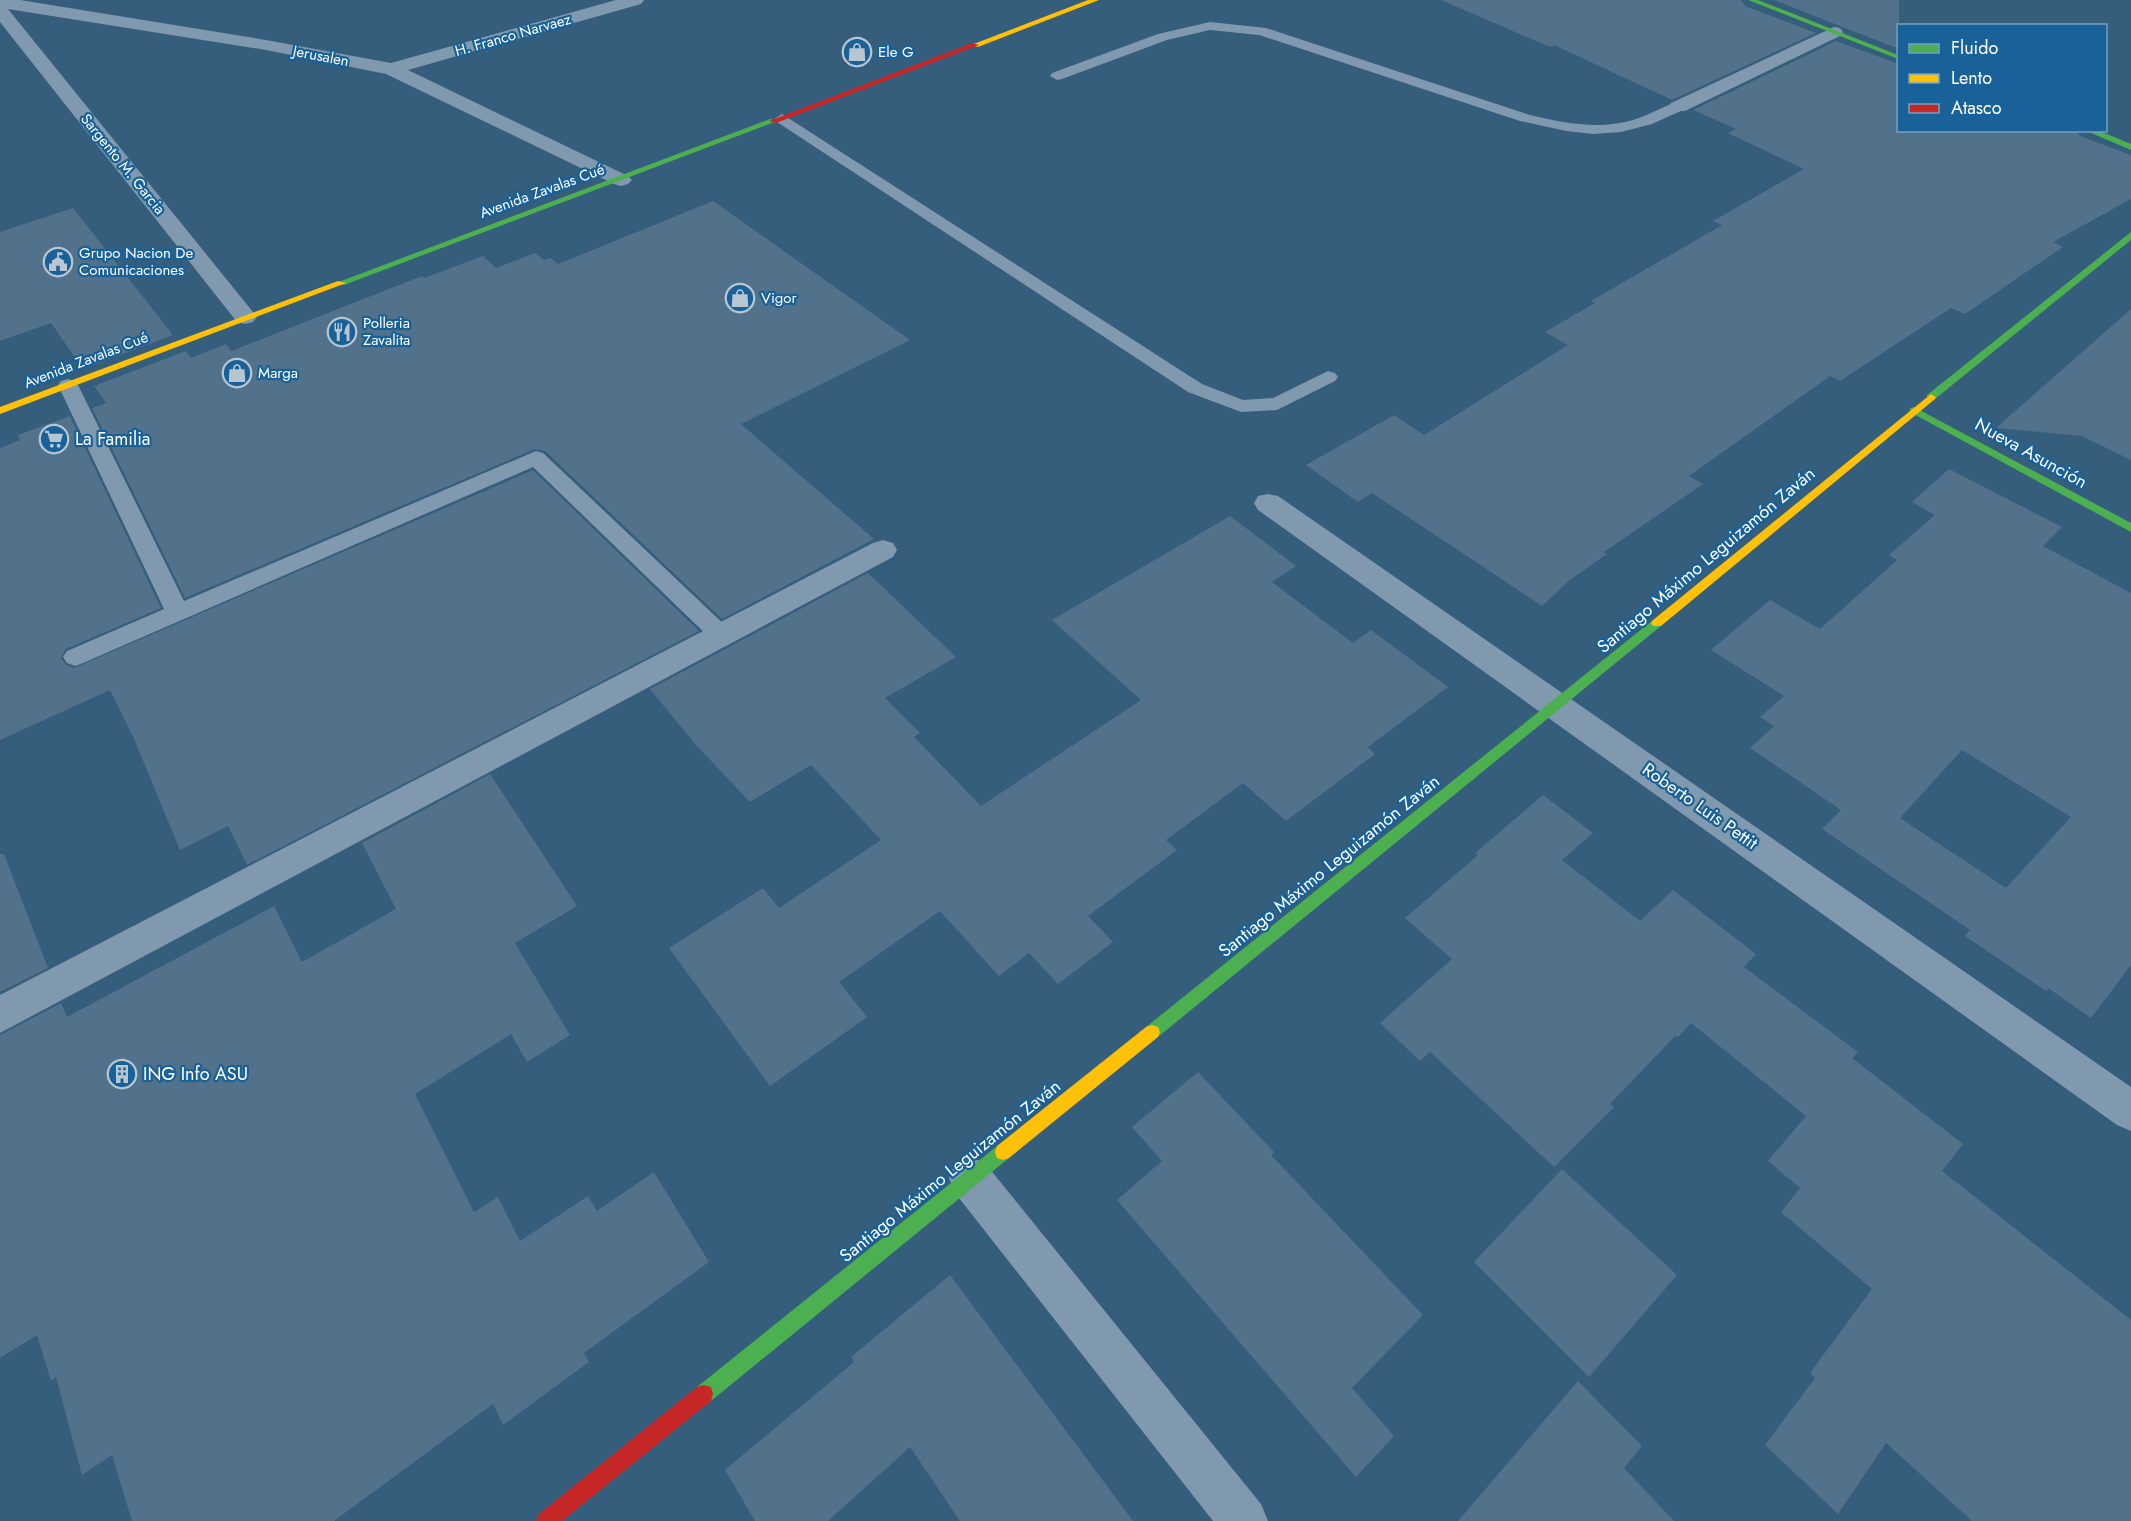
<svg xmlns="http://www.w3.org/2000/svg" width="2131" height="1521" viewBox="0 0 2131 1521" font-family="Jost,sans-serif">
<rect width="100%" height="100%" fill="#355d7c"/>
<path fill="#52728b" fill-rule="evenodd" d="M1441,0h300l4,6 71,27 -144,67 -118,-55 -4,2z
M1774,0h125v49l-59,-23z
M1836,41l63,23v66h177l4,6 51,19v44l-78,43 10,5 -98,67 -14,-6 -111,73 -10,-5 -141,100 14,8 -99,68 3,2 -36,25 -29,27 -170,-113 -14,9 -52,-37 88,-50 30,20 144,-90 -23,-13 50,-29 -4,-2 131,-76 -9,-4 91,-52 -76,-36 8,-4 -43,-19z
M713,201l197,139 -169,84 133,115 -152,80 -177,-168 -10,-2 -350,149 -93,-190 14,-5 -12,-17 92,-35 5,7 35,-14 5,7 191,-75 2,2 59,-22 13,12 39,-15 9,7 6,-2 8,6z
M73,208l100,127 -90,34 -32,-46 -51,18v-109z
M2131,309v151l-49,-24 -86,-8z
M70,416l91,192 -95,41 -5,9 5,7 8,3 459,-198 166,161 -452,234 -19,-39 -48,24 -46,-111 -24,-49 -110,50v-292l20,-8 -2,-5z
M1949,469l113,58 -19,19 88,47v372l-40,53 -43,-30 -2,3 -81,-55 5,-6 -148,-101 19,-19 -91,-62 24,-22 -14,-9 24,-21 -73,-46 59,-50 50,29 77,-69 -8,-5 46,-40 -23,-13zM1962,750l109,67 -65,71 -106,-70z
M1230,516l66,50 -24,16 81,61 18,-13 77,57 -80,60 7,7 -89,67 -43,-38 -77,57 11,10 -89,66 25,26 -55,42 -29,-31 -30,23 -59,-65 -101,71 28,35 -97,69 -101,-138 94,-60 16,20 102,-68 -70,-75 -61,37 -55,-58 -45,-55 218,-116 88,84 -71,41 35,35 -6,4 67,69 160,-106 -89,-80z
M490,774l87,132 -62,37 55,92 -43,27 -16,-28 -96,60 59,118 24,-15 22,44 68,-45 9,15 57,-39 55,90 -125,91 5,9 -86,63 -10,-21 -159,117h-202l-20,-66 -30,20 -26,-98 -5,4 -14,-46 -37,23v-323l61,-32 6,14 207,-111 28,56 94,-53 -34,-66z
M1543,795l50,38 -31,27 78,61 33,-31 83,64 -12,13 114,85 -6,6 111,86 -21,27 189,149v201h-159l-86,-78 -48,71 -73,-69 50,-67 -5,-5 62,-84 -91,-77 19,-24 -32,-27 38,-45 -115,-93 -13,14 -2,-2 -66,69 4,3 -60,60 -124,-115 -10,9 -40,-38 72,-64 -47,-41 73,-63 -3,-2z
M0,854h4l44,114 -48,24z
M1198,1072l76,80 -3,3 152,160 -71,73 42,48 -38,41 -239,-277 45,-39 -30,-34z
M1562,1169l115,106 -88,102 -115,-115z
M950,1275l183,246h-173l-50,-74 -82,74h-73l-30,-51 129,-108 -3,-5z
M1578,1381l64,65 -18,22 50,53h-216z"/>
<g fill="none" stroke-linecap="round" stroke-linejoin="round">
<path fill="#8099ae" fill-rule="evenodd" d="M1210,22l56,6 264,87c34,8 69,15 103,5 16,-5 30,-14 45,-18l8,5 -3,3 -31,14 -31,8 -27,2 -28,-3 -46,-10 -261,-86 -49,-5 -43,10 -105,39 -5,1 -7,-4 2,-3 106,-39z
M782,114l420,270 41,16 30,-2 55,-27 7,2 3,4 -3,4 -58,29 -36,2 -53,-20 -411,-270 -3,-3z
M68,379l7,2 3,4 106,216 352,-150 7,2 186,176 4,6 -4,6 -8,3 -8,-3 -180,-174 -450,196 -8,3 -8,-3 -4,-6 4,-6 97,-42 -106,-224 3,-4z"/>
<path fill="#8099ae" fill-rule="evenodd" d="M0,0h20l246,40 125,23 225,-63h28l-3,4 -233,66 220,106 4,4 -4,4 -7,2 -7,-2 -228,-110 -120,-24 -258,-41 249,308 -4,5 -8,2 -8,-2 -237,-300z
M1834,27l6,1 3,4 -3,4 -155,75h-14l-3,-4 3,-4z
M1268,494l10,2 853,591v44l-14,-6 -859,-615 -4,-7 4,-7z
M883,540l10,3 4,7 -4,7 -893,476v-38l873,-452z
M970,1157l15,6 276,341 7,17h-55l-258,-328 -6,-15 6,-15z"/>
<path fill="#4caf50" fill-rule="evenodd" d="M1748,0h10l140,55v4z
M770,119l7,2 -433,164 -8,-2z
M2084,130h13l34,14v6z
M2131,232v8l-196,159h-8v-4z
M1914,407l217,116v9l-221,-120v-4z
M1657,618l4,2 2,3 -2,3 -503,411 -6,2 -6,-2 -2,-5 2,-5 507,-407z
M1003,1144l6,2 2,6 -2,6 -298,243 -7,2 -7,-2 -2,-7 2,-7 300,-241z"/>
<path fill="#ffc107" fill-rule="evenodd" d="M1088,0h11l-121,47 -7,-2z
M338,281l8,2 -346,131v-7z
M1931,394l5,3 -1,2 -274,227h-8l-2,-3 2,-3z
M1152,1025l6,2 2,5 -2,5 -149,121 -6,2 -6,-2 -2,-6 2,-6 149,-119z"/>
<path fill="#c62828" fill-rule="evenodd" d="M972,43l7,2 -203,78 -7,-2z
M704,1385l7,2 2,7 -2,7 -149,120h-26l3,-7 158,-127z"/>
</g>
<defs>
<g id="shop-ring" transform="scale(1.5)"><circle r="9.5" fill="#186199" stroke="#b8c6d1" stroke-width="1.5"/><path d="M-5-2.5h2.3a2.7 3.5 0 0 1 5.4 0H5L5.5 6h-11ZM-1.5-2.5h3a1.5 2.3 0 0 0-3 0Z" fill="#b8c6d1"/></g>
<g id="civic-ring" transform="scale(1.5)"><circle r="9.5" fill="#186199" stroke="#b8c6d1" stroke-width="1.5"/><path d="M-.6-6.5H3V-4.5H.6V-3L4-1V1h2V6H-6V1h2V-1L-.6-3ZM-1.2 2.5V6h2.4V2.5Z" fill="#b8c6d1"/></g>
<g id="restaurant-ring" transform="scale(1.5)"><circle r="9.5" fill="#186199" stroke="#b8c6d1" stroke-width="1.5"/><path d="M-5-6h1v4h1v-4h1v4h1v-4h1v5L-1.5 .5V6h-2V.5L-5-1ZM5-6V6H3V1.5H1.5Q1.5-4 5-6Z" fill="#b8c6d1"/></g>
<g id="supermarket-ring" transform="scale(1.5)"><circle r="9.5" fill="#186199" stroke="#b8c6d1" stroke-width="1.5"/><path d="M-6-5.5h2.5l.6 2H6L4.5 2H-2.5L-4.4-4H-6ZM-1.5 3.2a1.3 1.3 0 1 0 .1 0ZM3 3.2a1.3 1.3 0 1 0 .1 0Z" fill="#b8c6d1"/></g>
<g id="building-ring" transform="scale(1.5)"><circle r="9.5" fill="#186199" stroke="#b8c6d1" stroke-width="1.5"/><path d="M-4-6H4V6H1V3H-1V6H-4ZM-2.5-4.3h1.7v1.8h-1.7ZM.8-4.3h1.7v1.8H.8ZM-2.5-1h1.7V.8h-1.7ZM.8-1h1.7V.8H.8Z" fill="#b8c6d1"/></g>
</defs>
<g fill-rule="evenodd">
<use href="#shop-ring" x="857" y="52"/>
<use href="#civic-ring" x="58" y="262"/>
<use href="#shop-ring" x="740" y="298"/>
<use href="#restaurant-ring" x="342" y="332"/>
<use href="#shop-ring" x="237" y="373"/>
<use href="#supermarket-ring" x="54" y="439"/>
<use href="#building-ring" x="122" y="1074"/>
</g>
<g text-anchor="middle" dominant-baseline="central" stroke-width="4.5" stroke-linejoin="round" paint-order="stroke">
<g font-size="15" fill="#fff" stroke="#186199">
<text transform="translate(513 35) rotate(-16)">H. Franco Narvaez</text>
<text transform="translate(321 56) rotate(11)">Jerusalen</text>
<text transform="translate(123 164) rotate(51)">Sargento M. Garcia</text>
<text transform="translate(542 191) rotate(-20)">Avenida Zavalas Cué</text>
<text transform="translate(86 360) rotate(-21)">Avenida Zavalas Cué</text>
</g>
<g font-size="15" fill="#fff" stroke="#186199" text-anchor="start">
<text x="878" y="52">Ele G</text>
<text x="79" y="253">Grupo Nacion De<tspan x="79" dy="17">Comunicaciones</tspan></text>
<text x="761" y="298">Vigor</text>
<text x="363" y="323">Polleria<tspan x="363" dy="17">Zavalita</tspan></text>
<text x="258" y="373">Marga</text>
</g>
<g font-size="18" fill="#fff" stroke="#186199" text-anchor="start">
<text x="75" y="439">La Familia</text>
<text x="143" y="1074">ING Info ASU</text>
</g>
<g font-size="18" fill="#fff" stroke="#186199">
<text transform="translate(2031 453) rotate(29)">Nueva Asunción</text>
<text transform="translate(1706 560) rotate(-40)">Santiago Máximo Leguizamón Zaván</text>
<text transform="translate(1700 806) rotate(35)">Roberto Luis Pettit</text>
<text transform="translate(1329 866) rotate(-39)">Santiago Máximo Leguizamón Zaván</text>
<text transform="translate(950 1171) rotate(-39)">Santiago Máximo Leguizamón Zaván</text>
</g>
</g>
<rect x="1897" y="24" width="210" height="108" fill="#186199" stroke="#74a0c2" stroke-width="1.5"/>
<rect x="1909" y="44" width="30" height="9" fill="#4caf50" stroke="#74a0c2" stroke-width="1.5"/>
<text x="1951" y="54" font-size="18" fill="#ffffff">Fluido</text>
<rect x="1909" y="74" width="30" height="9" fill="#ffc107" stroke="#74a0c2" stroke-width="1.5"/>
<text x="1951" y="84" font-size="18" fill="#ffffff">Lento</text>
<rect x="1909" y="104" width="30" height="9" fill="#c62828" stroke="#74a0c2" stroke-width="1.5"/>
<text x="1951" y="114" font-size="18" fill="#ffffff">Atasco</text>
</svg>
